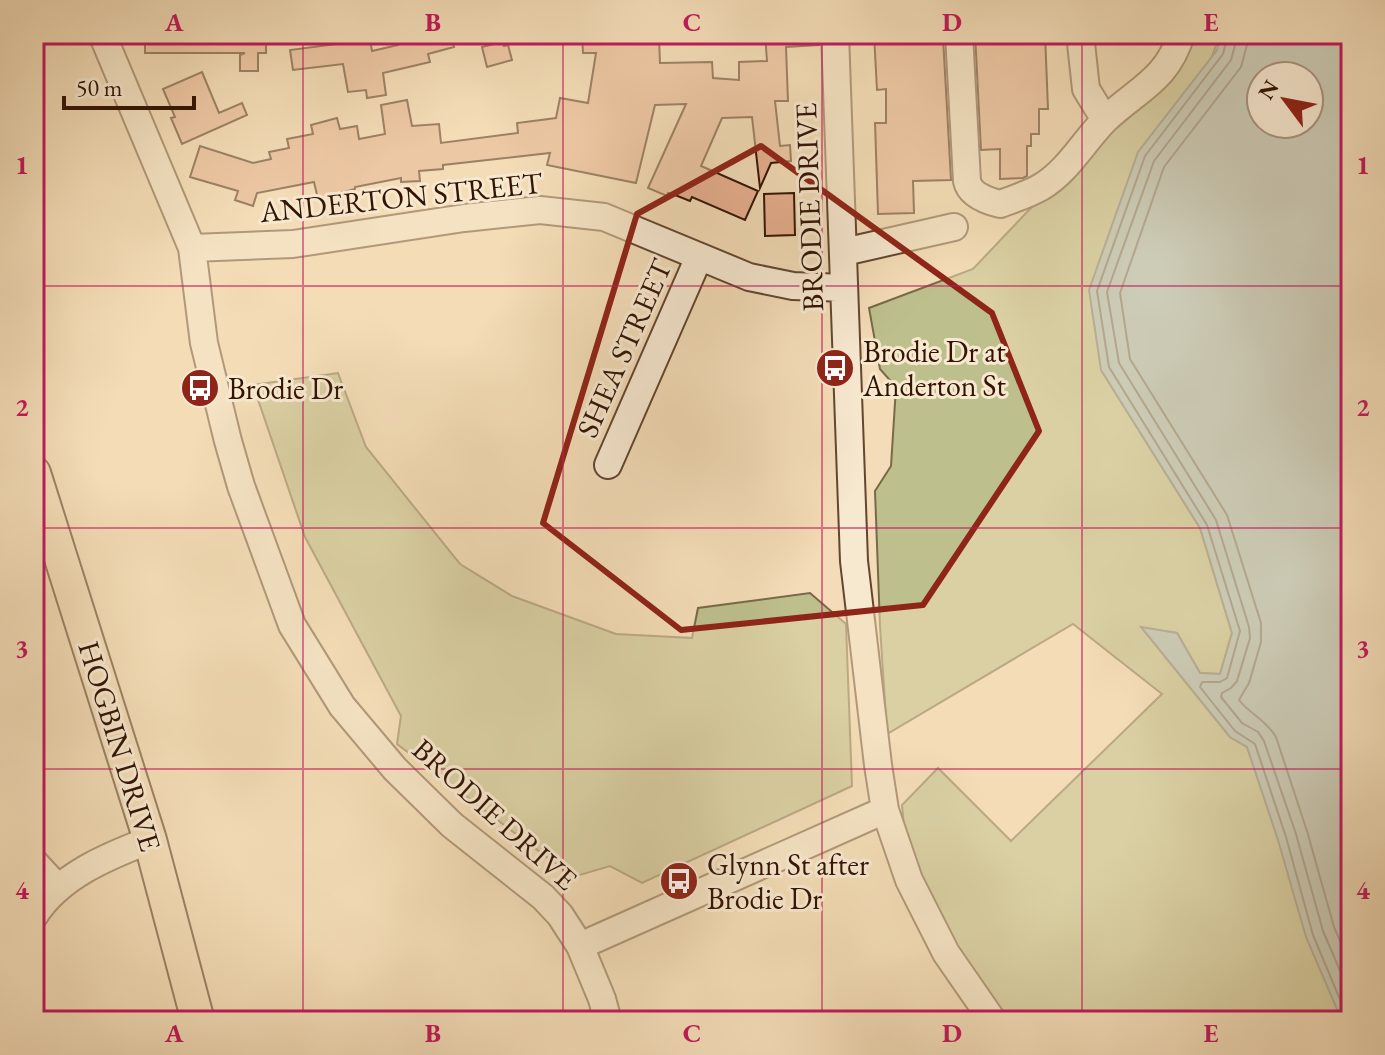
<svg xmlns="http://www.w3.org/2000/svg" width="1385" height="1055" viewBox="0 0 1385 1055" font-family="'EB Garamond',serif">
<rect width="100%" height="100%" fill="#f3dcb7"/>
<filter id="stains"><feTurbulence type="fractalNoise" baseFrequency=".0025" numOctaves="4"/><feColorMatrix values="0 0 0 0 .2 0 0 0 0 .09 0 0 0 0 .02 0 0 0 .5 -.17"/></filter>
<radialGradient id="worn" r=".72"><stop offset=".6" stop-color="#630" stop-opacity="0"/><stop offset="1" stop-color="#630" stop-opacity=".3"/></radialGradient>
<path fill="#bdc08d" stroke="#786a48" stroke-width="2" d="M1186,34h34l-119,336 99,158 32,105 -12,41 -20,-1 -23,-40 -35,-5 88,109 17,10 95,274h-349l-84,-141 -7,-75 36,-37 73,73 151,-147 -89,-70 -186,110 -7,-108 -5,-135 16,-25 5,-79 -16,-18 -11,-61 104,-39 54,-57 148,-140z
M338,373l28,74 94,117 52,32 104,38 76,4 6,-30 112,-15 36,31 6,162 -210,97 -32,-17 -37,11 -176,-133 4,-28 -96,-179 -52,-152z"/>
<path fill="#9fb9b8" stroke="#74776f" stroke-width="2" fill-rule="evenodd" d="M1220,34h131v987h-9l-36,-84 -28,-97 -31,-93 -17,-10 -89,-110 36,6 23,40 20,1 12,-41 -32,-105 -99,-158 -12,-80 49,-138 79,-102zM1261,76h48v48h-48z"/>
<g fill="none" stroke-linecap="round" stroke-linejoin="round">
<path stroke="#69665d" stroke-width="2" d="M1228,34l-5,20 -78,102 -48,135 12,76 98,158 33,106 -13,47 -7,4h-18l-2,5 35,44 20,13 31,93 27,98 36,86
M1238,34l-7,26 -77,101 -47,131 12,71 97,157 33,107 1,11 -13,43 -6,7 -9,5 -1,4 21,26 16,9 6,9 32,93 27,97 28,65
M1250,34l-9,33 -77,100 -44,126 10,66 97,156 34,108v19l-12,41 -10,17c11,14 28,21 37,37l31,94 27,96 17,39"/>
</g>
<path fill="#e6af8f" stroke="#331402" stroke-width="2" d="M145,34h113v3h8v16h-8v18h-18v-16l5,-2h-100z
M357,34h12l3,17 26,-6 -2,-11h55l3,13 -26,7 2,8 -47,11 3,22 -19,3 -1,-8 -18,2 -5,-28 -50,6 -3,-20 47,-6 -1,-7z
M582,34h40v6l37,-2 1,25 52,-1 1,16 26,2v-18l28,-1 -2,-27h54v11l-33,2 2,54h-13l5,45 10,-1 1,16 -20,2 -11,25 -8,-71 -30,1 -21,48 57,25 -13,29 -53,-23 -2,4 -15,-6 -7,-2 -1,3 -19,-8 38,-84 -31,1 -19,78 -89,-18 3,-12 -107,12v4l-24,2 1,10 -19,1v-4l-46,9v2l-37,10 -4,-17 -57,11 -4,13 -18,-6 3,-9 -48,-14 10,-31 53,17 18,-4 -2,-7 20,-4 -2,-9 26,-5 -2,-9 26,-7 3,11 17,-3 2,13 26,-5 -4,-29 26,-5 5,26 27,-2 2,19 77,-10 -1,-10 39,-5 4,-20 28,5 8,-50h-13z
M874,34l69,3 8,143 -38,1 1,32 -36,1 -3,-91h11v-34l-9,1z
M975,34h70l3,75h-9v25h-8v12h-4v30l-4,2 -23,1v-30l-19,1z
M502,42l2,4 4,-1 4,15 -25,7 -5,-20z
M202,72l17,41 23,-10 5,12 -65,29 -11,-26 4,-1 -12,-28z
M794,193l1,42 -30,1 -1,-42z"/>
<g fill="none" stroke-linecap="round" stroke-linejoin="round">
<g stroke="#63462f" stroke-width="30">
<path id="minor" d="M102,34l90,214 12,95 24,98 13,45 51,139 50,81 53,63 57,56 91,72 17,18 20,31 22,53 6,22
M835,34l19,527 24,204 7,45 24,70 37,73 47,68
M959,34l8,147c3,14 21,20 33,23 14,-5 29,-10 41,-17 27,-16 42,-45 64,-67 31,-30 63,-40 76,-86
M1080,34l6,55 19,31
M192,248l101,-4 171,-26 76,-8 64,7 145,60 44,9 51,2
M844,252l110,-25
M608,465l91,-208
M34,862l24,26
M34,916c25,-40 74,-60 116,-76
M580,946l305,-136"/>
</g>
<g stroke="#331402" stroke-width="36">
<path id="major" d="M34,473l116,367 48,181"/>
</g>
<use href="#minor" stroke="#f7e8d0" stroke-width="26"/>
<use href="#major" stroke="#f3dcb7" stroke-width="32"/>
</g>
<path d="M0 0H1385V1055H0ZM761,146l231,167 47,118 -116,174 -242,25 -138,-107 94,-309z" fill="#f3dcb7" fill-opacity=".55" fill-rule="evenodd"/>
<path fill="none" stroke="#8f2418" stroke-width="6" stroke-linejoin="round" d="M761,146l231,167 47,118 -116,174 -242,25 -138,-107 94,-309z"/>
<path fill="none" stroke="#c2185b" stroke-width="2" stroke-opacity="0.55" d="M303,34v987M563,34v987M822,34v987M1082,34v987M34,286h1317M34,528h1317M34,769h1317"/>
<defs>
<g id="bus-disc" transform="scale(2)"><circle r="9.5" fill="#8f2418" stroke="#f7e8d0"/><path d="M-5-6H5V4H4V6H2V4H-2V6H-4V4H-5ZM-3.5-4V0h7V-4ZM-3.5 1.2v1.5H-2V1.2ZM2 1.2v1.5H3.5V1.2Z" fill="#fff"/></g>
</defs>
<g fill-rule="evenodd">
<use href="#bus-disc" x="835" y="368"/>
<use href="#bus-disc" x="200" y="388"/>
<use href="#bus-disc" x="679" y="881"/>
</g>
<g text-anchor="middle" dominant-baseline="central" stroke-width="6" stroke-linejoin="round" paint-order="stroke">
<g font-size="30" fill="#331402" stroke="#f7e8d0">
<text transform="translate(401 197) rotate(-6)">ANDERTON STREET</text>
<text transform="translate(809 207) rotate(-92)">BRODIE DRIVE</text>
<text transform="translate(624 348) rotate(-66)">SHEA STREET</text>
<text transform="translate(120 746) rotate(73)">HOGBIN DRIVE</text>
<text transform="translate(495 814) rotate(42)">BRODIE DRIVE</text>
</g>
<g font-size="30" fill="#331402" stroke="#f7e8d0" text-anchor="start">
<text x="863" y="351">Brodie Dr at<tspan x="863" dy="34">Anderton St</tspan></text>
<text x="228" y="388">Brodie Dr</text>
<text x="707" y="864">Glynn St after<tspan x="707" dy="34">Brodie Dr</tspan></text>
</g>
</g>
<rect width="1385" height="1055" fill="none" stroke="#f3dcb7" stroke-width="88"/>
<g transform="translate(1285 100) rotate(302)"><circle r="38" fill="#f7e8d0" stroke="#a9937e" stroke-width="2"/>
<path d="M0-6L14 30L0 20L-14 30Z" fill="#8f2418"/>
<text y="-12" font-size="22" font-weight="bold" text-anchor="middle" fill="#331402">N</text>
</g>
<path d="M64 96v12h130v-12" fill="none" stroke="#331402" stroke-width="4"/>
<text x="76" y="96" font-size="24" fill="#331402" stroke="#f7e8d0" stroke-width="6" paint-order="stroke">50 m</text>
<rect x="44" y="44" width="1297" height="967" fill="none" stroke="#c2185b" stroke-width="3"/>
<g font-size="26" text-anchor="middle" font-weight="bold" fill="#c2185b">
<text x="174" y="31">A</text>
<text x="433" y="31">B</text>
<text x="692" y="31">C</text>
<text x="952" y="31">D</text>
<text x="1211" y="31">E</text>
<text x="22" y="174">1</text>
<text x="1363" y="174">1</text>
<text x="22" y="416">2</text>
<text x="1363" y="416">2</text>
<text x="22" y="657">3</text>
<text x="1363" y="657">3</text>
<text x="22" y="899">4</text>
<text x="1363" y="899">4</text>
<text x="174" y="1042">A</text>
<text x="433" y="1042">B</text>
<text x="692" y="1042">C</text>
<text x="952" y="1042">D</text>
<text x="1211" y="1042">E</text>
</g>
<rect width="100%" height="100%" filter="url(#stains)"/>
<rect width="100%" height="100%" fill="url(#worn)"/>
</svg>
